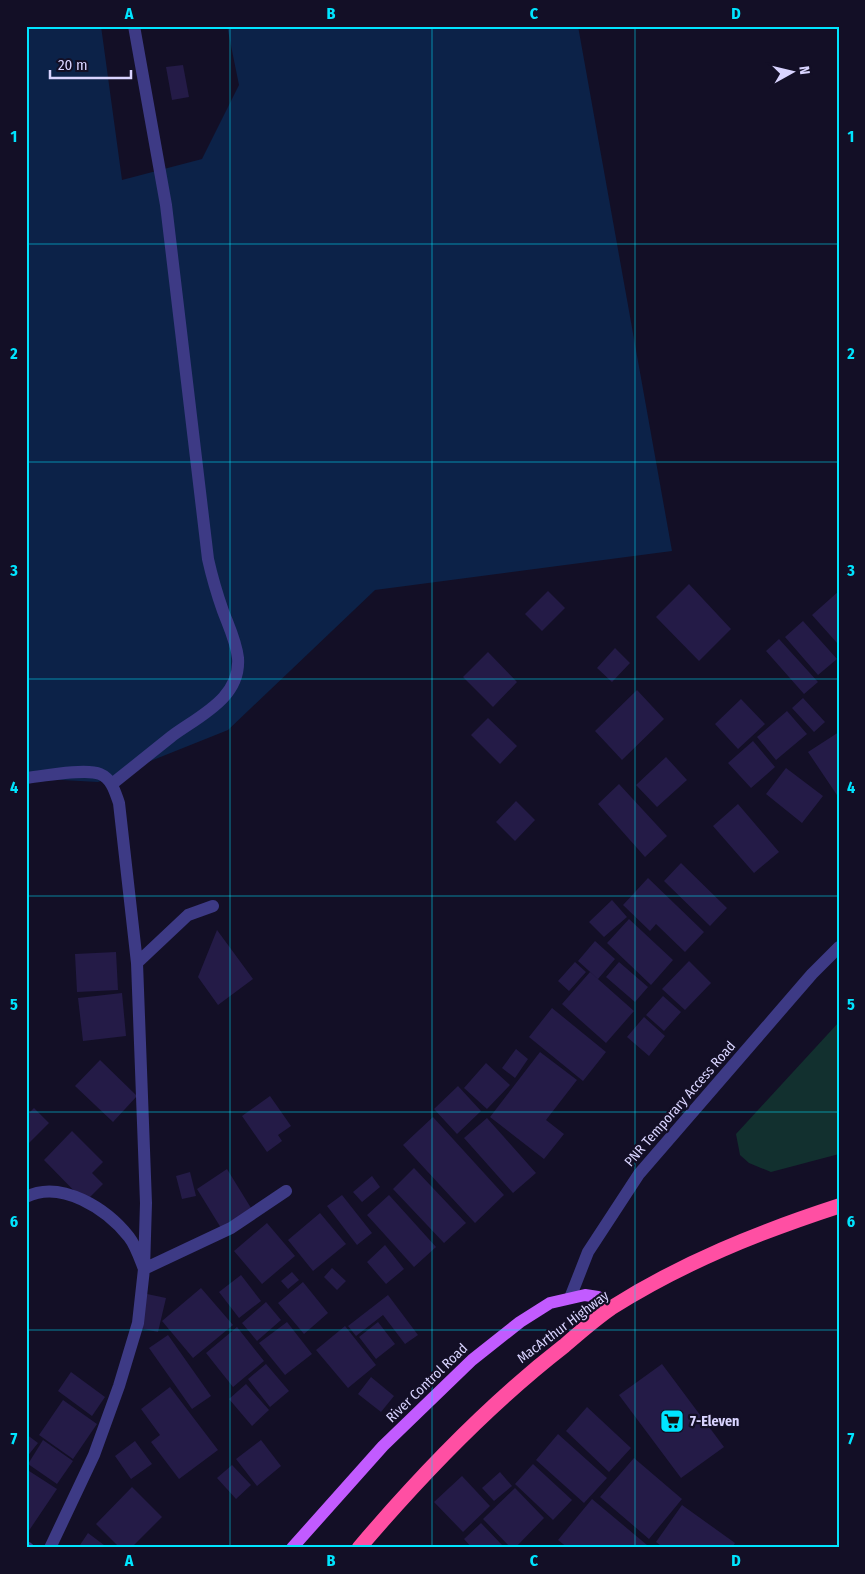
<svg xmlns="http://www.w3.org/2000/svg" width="865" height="1574" viewBox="0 0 865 1574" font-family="'Fira Sans Condensed',sans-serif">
<rect width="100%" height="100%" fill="#130f26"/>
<path fill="#12302f" d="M839,1022v132l-68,18 -22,-9 -9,-8 -4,-21z"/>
<path fill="#0c2248" d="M26,26h75l21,154 80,-21 37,-74 -12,-59h351l94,525 -297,39 -147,140 -130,52 -72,-4z"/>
<path fill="#241b47" d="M183,65l6,32 -17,3 -6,-33z
M689,584l42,45 -32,32 -43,-44z
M548,591l17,17 -23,23 -17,-17z
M839,591v52l-1,1 -26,-29z
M803,621l34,38 -19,16 -33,-38z
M779,639l39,43 -14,12 -38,-43z
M615,648l15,15 -18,19 -15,-14z
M488,652l29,30 -24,25 -30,-30z
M637,690l27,29 -42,41 -27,-29z
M803,698l22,24 -11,10 -22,-24z
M741,699l24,25 -27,25 -23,-25z
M787,711l20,23 -31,26 -19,-23z
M488,718l29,28 -17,18 -29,-29z
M839,732v66l-31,-46z
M753,741l22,26 -24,21 -23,-25z
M666,757l21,23 -30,27 -21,-22z
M786,768l37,28 -21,27 -36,-29z
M619,784l48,52 -22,21 -47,-53z
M516,801l19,19 -20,21 -19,-19z
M738,804l41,48 -25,21 -41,-47z
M681,863l46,45 -17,18 -46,-45z
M648,878l56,54 -19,20 -29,-28 -6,7 -27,-26z
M612,900l15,17 -23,20 -15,-15z
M629,919l44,41 -22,25 -44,-42z
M217,930l36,49 -35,26 -20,-28z
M595,941l20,18 -17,20 -20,-18z
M116,952l2,38 -41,2 -2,-38z
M689,961l22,22 -26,27 -23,-21z
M575,962l11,10 -17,19 -11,-10z
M619,962l29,25 -13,15 -29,-25z
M590,972l44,39 -28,32 -44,-39z
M122,993l4,43 -43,5 -5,-43z
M663,996l18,16 -17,19 -18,-16z
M552,1008l54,44 -23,29 -54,-44z
M644,1017l21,19 -16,20 -22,-19z
M516,1049l12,10 -13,19 -13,-10z
M540,1052l37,28 -31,40 18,14 -20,25 -54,-42z
M100,1060l37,36 -24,26 -38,-36z
M486,1063l24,22 -23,24 -23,-21z
M458,1086l23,25 -24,23 -23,-25z
M270,1096l21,30 -13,9 4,6 -15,11 -25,-36z
M34,1108l15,15 -20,20 -3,-3v-24z
M433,1117l71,78 -29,28 -72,-78z
M487,1118l49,55 -23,20 -49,-55z
M72,1131l31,31 -11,11 11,11 -18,18 -41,-42z
M414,1168l52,55 -22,20 -51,-54z
M227,1169l24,39 -30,20 -24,-39z
M190,1172l6,24 -14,3 -6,-23z
M372,1176l8,11 -18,15 -9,-10z
M342,1195l30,38 -15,12 -30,-39z
M389,1195l47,52 -22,20 -47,-52z
M320,1213l26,31 -33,27 -25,-31z
M267,1223l28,33 -33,28 -28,-33z
M385,1245l19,24 -18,15 -19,-22z
M332,1268l14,13 -9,9 -13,-13z
M292,1272l7,8 -11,9 -7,-8z
M241,1275l20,26 -22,17 -20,-26z
M303,1282l25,31 -24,21 -26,-31z
M201,1288l32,37 -40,33 -31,-37z
M147,1294l19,4 -8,34 -19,-4z
M388,1295l30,40 -13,9 -22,-29 -27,21 -8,-10z
M266,1302l15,18 -24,21 -15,-18z
M287,1322l25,32 -27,21 -26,-32z
M378,1322l17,22 -19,15 -17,-22z
M345,1326l31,39 -28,23 -32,-38z
M237,1327l27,34 -31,26 -27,-34z
M168,1335l43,61 -19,13 -43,-61z
M266,1364l23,27 -19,16 -22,-28z
M662,1364l62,83 -43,31 -62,-83z
M71,1372l34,25 -13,19 -34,-25z
M371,1377l23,19 -13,16 -23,-18z
M246,1384l23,26 -17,16 -23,-27z
M170,1387l48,63 -39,29 -28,-37 9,-7 -19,-26z
M63,1400l34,24 -24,35 -34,-24z
M587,1407l44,41 -22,24 -43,-41z
M26,1434l12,9 -12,15z
M558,1434l49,44 -23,25 -48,-43z
M43,1440l30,21 -16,23 -29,-20z
M261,1440l20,26 -24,20 -21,-27z
M135,1441l17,23 -21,15 -16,-23z
M634,1458l48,41 -33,40 -49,-42z
M533,1464l39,36 -19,20 -38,-36z
M232,1465l19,20 -15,14 -19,-21z
M26,1469l31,20 -31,46z
M500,1472l12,14 -18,15 -12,-13z
M462,1476l28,30 -27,26 -29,-30z
M132,1487l30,30 -31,31h-11l-24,-24z
M515,1488l29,30 -29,30h-4l-28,-29z
M592,1499l55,46 -2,3h-77l-10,-8z
M682,1505l53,38 -3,5h-68l-8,-6z
M481,1523l22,23 -2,2h-29l-8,-9z
M88,1533l20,15h-30z"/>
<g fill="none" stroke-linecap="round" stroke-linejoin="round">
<path stroke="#3d3a85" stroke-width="12" d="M26,778c17,-2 60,-10 74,-4 12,5 15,18 19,29l18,160 9,240 -2,66 -6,54 -19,63 -25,69 -44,93
M112,784c20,-16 40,-32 60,-48 27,-20 69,-38 66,-78 -2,-17 -9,-31 -15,-47 -6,-17 -11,-34 -15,-52l-42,-354 -32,-179
M137,963l51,-48 25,-9
M26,1197c35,-18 81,12 103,40 7,9 11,22 15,32l87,-41 55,-37
M570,1298l18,-46 51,-78 173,-200 27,-27
M26,1547l2,1"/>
<path stroke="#c25bff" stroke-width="12" d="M292,1548l91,-102 89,-86 48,-38 30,-19 35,-8 13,2 13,12"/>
<path stroke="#ff4fa3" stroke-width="15" d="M359,1548c62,-73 129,-143 205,-202 15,-13 31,-27 47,-38 71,-45 148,-76 228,-102"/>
</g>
<path fill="none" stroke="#00e5ff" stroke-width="1" stroke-opacity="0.55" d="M230,26v1522M432,26v1522M635,26v1522M26,244h813M26,462h813M26,679h813M26,896h813M26,1112h813M26,1330h813"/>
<defs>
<g id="supermarket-square" transform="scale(1.25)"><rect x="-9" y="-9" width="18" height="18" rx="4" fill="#00e5ff" stroke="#130f26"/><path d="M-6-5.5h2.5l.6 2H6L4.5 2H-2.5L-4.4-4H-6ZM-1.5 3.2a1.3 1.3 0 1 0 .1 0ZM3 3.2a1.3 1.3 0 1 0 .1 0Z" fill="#111"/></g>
</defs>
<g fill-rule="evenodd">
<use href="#supermarket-square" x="672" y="1421"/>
</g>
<g text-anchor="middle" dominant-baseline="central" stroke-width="4.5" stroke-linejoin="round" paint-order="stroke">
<g font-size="14" fill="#d9d4ff" stroke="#130f26">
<text transform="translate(680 1104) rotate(-49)">PNR Temporary Access Road</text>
<text transform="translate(563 1327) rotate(-37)">MacArthur Highway</text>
<text transform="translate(427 1383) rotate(-44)">River Control Road</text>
</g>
<g font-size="14" font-weight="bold" fill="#d9d4ff" stroke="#130f26" text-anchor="start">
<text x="690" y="1421">7-Eleven</text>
</g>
</g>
<rect width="865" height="1574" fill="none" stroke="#130f26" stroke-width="55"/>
<g transform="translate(792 72) rotate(82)" stroke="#130f26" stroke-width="4" paint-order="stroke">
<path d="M0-4L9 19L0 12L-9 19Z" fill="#d9d4ff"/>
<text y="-8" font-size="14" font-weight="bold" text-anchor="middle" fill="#d9d4ff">N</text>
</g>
<path d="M50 70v8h81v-8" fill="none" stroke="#d9d4ff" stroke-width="2.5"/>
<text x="58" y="70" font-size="15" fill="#d9d4ff" stroke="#130f26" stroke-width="4" paint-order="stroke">20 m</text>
<rect x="28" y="28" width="810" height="1518" fill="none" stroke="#00e5ff" stroke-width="2"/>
<g font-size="16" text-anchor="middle" font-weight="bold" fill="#00e5ff">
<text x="129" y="19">A</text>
<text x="331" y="19">B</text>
<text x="534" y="19">C</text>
<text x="736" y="19">D</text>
<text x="14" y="142">1</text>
<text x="851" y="142">1</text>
<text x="14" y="359">2</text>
<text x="851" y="359">2</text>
<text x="14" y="576">3</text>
<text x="851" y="576">3</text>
<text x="14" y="793">4</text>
<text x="851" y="793">4</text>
<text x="14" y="1010">5</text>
<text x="851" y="1010">5</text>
<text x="14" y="1227">6</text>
<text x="851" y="1227">6</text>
<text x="14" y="1444">7</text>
<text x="851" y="1444">7</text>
<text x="129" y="1566">A</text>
<text x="331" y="1566">B</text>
<text x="534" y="1566">C</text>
<text x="736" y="1566">D</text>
</g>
</svg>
